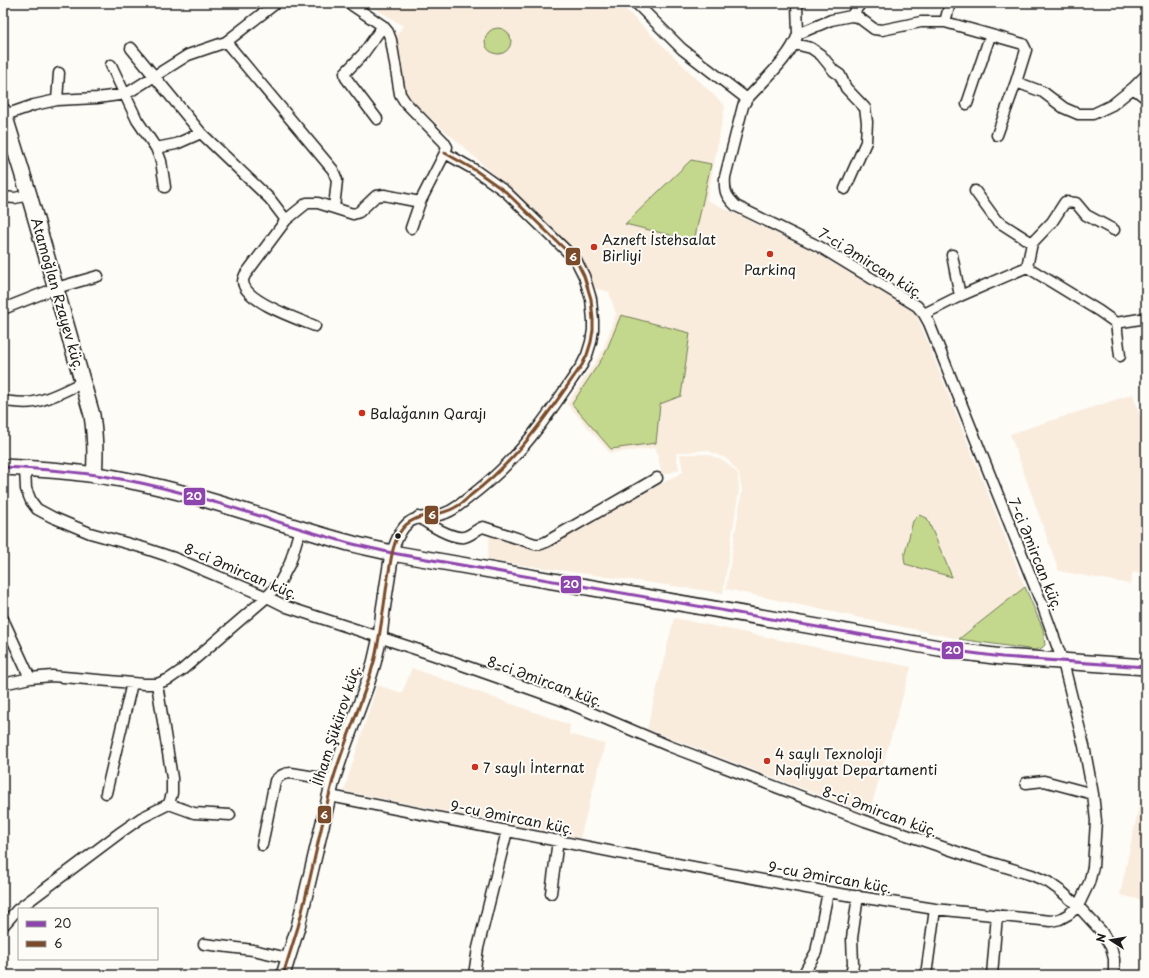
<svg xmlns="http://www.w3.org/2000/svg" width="1149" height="978" viewBox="0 0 1149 978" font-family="'Playpen Sans',sans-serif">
<rect width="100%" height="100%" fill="#fdfcf7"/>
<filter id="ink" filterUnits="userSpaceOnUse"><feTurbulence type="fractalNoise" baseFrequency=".025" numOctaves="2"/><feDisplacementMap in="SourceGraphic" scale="8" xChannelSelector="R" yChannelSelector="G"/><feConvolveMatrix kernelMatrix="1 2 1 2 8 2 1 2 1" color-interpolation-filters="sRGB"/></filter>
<g filter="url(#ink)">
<path fill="#f9ecdd" d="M367,3h252l106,103 -18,94 108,52 101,61 109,274 -66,52 -233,-50 16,-98 -3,-18 -12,-14 -21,-9 -30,3 3,17 -17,5 -6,-27 -46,5 -43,-49 35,-52 14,-38 -7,-22 -19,-5 -4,-21 -100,-99 -79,-70 -11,-61 7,-10z
M1133,394l13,39v142l-13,-3 -3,12 -71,-13 -49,-137z
M680,454h27l19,8 12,12 1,16 -16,103 -236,-33 3,-26 49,16 144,-78z
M674,618l237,49 -42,147 -222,-85z
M412,668l158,57 -1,9 36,10 -25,94 -236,-47 33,-106 25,8z
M1146,772v129l-26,-6z"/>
<path fill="#c4d88d" stroke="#707a54" d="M485 41a13 13 0 1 1 26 0a13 13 0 1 1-26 0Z
M691,160l20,4 -17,77 -69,-17z
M621,315l69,18 -9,63 -21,8 -4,39 -45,6 -39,-45 33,-50z
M919,515l8,3 25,59 -47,-13 -1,-7 9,-36z
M1025,587l18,42 2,16 -3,3 -7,2 -76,-11z"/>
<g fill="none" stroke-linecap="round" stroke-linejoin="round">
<g stroke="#1c1c1c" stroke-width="13">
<path id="minor" d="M349,3l34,23 5,6 3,8 9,54 5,8 39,40 3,5 -2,6 -25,49 -9,26
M636,3l46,46 65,50
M851,16l10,-13
M945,22l5,-19
M798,34l33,-14 20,-4 7,1 16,12 8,1 39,-8h24l78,22 3,6 -10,32 27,10 21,16 14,6h15l19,-9 21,-17 13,-13
M226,42l107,128 4,10 -3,28
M795,44l16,4 10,7 13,16 6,4 6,13 19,20 2,14 -1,20 -21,47
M131,48l70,85 69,66 16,21
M111,65l26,55 19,28 5,13 4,26
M1133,88l13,10
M57,100l2,-27
M967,104l23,-68
M5,115l29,-10 23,-5 40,-2 29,-4 62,-39 38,-13 50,-39
M377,119l-31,-41 -1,-5 18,-19 20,-28
M997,135l19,-53
M156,148l20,-4 25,-11
M975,191l21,29 36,23
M3,197l12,1 14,-3
M952,255l8,41
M1027,267l72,44 17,12 30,-5
M3,309l53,-21 42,-12
M924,314l36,-18 67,-29 5,-24 20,-21 13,-20 11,1 10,12 28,15
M1116,323l4,33
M315,326c-15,-6 -72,-25 -72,-45 0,-2 1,-4 2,-6l41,-55 21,-17h11l35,11 6,-2 17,-16 8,-1 36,7
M3,401c10,1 21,3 31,1 17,-3 34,-13 49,-20
M25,468l1,21 5,12 6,8 15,8 38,16 54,15 33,11 90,38 20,10 147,48 125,44 110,47 196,75 104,35 63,19 16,7 14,10 16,14 23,25 10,16 3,12v16
M418,517c10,7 34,22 46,20 7,-1 12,-8 19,-10l52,17h6l5,-2 111,-64
M392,553c16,-54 36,-24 66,-47 17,-13 34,-26 49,-42 29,-29 52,-66 75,-99l5,-10 4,-13 2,-12v-10l-2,-21 -7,-23 -8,-16 -70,-68 -31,-22 -30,-17
M3,619l27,59
M3,684l27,-6 22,-2 92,8h13l12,-5 13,-9 85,-73 13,-15 10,-19 10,-34
M157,684l15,94v15l-3,11 25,9 36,2
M1026,783l18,-2 49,13
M106,793l26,-110
M330,796l299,59 199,37 107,17 116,12 9,-2 9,-5 9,-8 11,-23 4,-16 3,-46 -3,-27 -9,-48 -21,-84 -20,-55 -114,-284 -5,-9 -7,-8 -97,-59 -84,-41c-10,-10 -12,-14 -11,-29l18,-71 4,-7c16,-18 44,-42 51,-65l-1,-31
M262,845l13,-64c5,-6 9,-8 16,-8l42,7
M551,893l7,-53
M3,926l14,-16 104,-78 20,-14 28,-14
M204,944l49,6 35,8
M3,974l1,1
M474,975l4,-27 29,-117
M803,975l13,-23 12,-60
M851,975l2,-11 -1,-26 6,-42
M926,975l9,-66
M992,975l5,-60"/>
</g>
<g stroke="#1c1c1c" stroke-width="16">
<path id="tertiary" d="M283,975l15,-48 35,-147 10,-30 23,-62 8,-25 6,-26 3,-27 9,-57"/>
</g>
<g stroke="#1c1c1c" stroke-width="18">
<path id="secondary" d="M3,111l26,84 63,220c3,21 4,39 2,60
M3,467c41,2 83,5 123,13 74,14 144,41 216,61 17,5 34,8 50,12l564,98 46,6 144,10"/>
</g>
<use href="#minor" stroke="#fdfcf7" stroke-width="10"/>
<use href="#tertiary" stroke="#fdfcf7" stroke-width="13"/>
<use href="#secondary" stroke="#fdfcf7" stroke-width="15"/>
<g stroke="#fdfcf7" stroke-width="6">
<path id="bus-1" d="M3,467c41,2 83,5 123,13 74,14 144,41 216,61 17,5 34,8 50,12l564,98 46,6 144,10"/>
</g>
<g stroke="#fdfcf7" stroke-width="6">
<path id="bus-2" d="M283,975c5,-16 10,-32 15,-48 13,-48 22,-98 35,-147 12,-41 31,-80 42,-122 6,-27 9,-54 13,-81 3,-16 4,-32 12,-45 13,-21 35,-13 54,-24 6,-3 12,-8 17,-13 47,-35 78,-83 111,-130l5,-10 4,-13 2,-12v-10l-2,-21 -7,-23 -8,-16 -70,-68 -31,-22 -30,-17"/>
</g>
<use href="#bus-1" stroke="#8e44ad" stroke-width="3"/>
<use href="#bus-2" stroke="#7a4b2a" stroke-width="3"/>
</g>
</g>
<g fill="#c8321e" stroke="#fdfcf7" stroke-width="1.5">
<circle cx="594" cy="247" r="4"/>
<circle cx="770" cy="254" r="4"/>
<circle cx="362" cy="413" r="4"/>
<circle cx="767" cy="761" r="4"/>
<circle cx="475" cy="767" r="4"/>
</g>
<circle fill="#1c1c1c" stroke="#fdfcf7" stroke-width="1.5" cx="398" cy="536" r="3.5"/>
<g text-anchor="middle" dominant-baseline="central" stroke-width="4" stroke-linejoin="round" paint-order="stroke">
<g font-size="14" fill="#1c1c1c" stroke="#fdfcf7" text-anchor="start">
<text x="602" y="239">Azneft İstehsalat<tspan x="602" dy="16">Birliyi</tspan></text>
<text x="770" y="269" text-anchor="middle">Parkinq</text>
<text x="370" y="413">Balağanın Qarajı</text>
<text x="775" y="753">4 saylı Texnoloji<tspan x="775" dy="16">Nəqliyyat Departamenti</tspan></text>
<text x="483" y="767">7 saylı İnternat</text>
</g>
<g font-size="14" fill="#1c1c1c" stroke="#fdfcf7">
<text transform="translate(871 263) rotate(32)">7-ci Əmircan küç.</text>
<text transform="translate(58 294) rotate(74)">Atamoğlan Rzayev küç.</text>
<text transform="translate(1036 554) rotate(68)">7-ci Əmircan küç.</text>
<text transform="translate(241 571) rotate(23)">8-ci Əmircan küç.</text>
<text transform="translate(545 681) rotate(20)">8-ci Əmircan küç.</text>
<text transform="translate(336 725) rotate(-72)">İlham Şükürov küç.</text>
<text transform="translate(880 811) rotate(20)">8-ci Əmircan küç.</text>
<text transform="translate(512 817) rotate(11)">9-cu Əmircan küç.</text>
<text transform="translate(830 877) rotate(10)">9-cu Əmircan küç.</text>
</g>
</g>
<g stroke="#fdfcf7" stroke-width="1.5">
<rect x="565" y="247" width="16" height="19" rx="4" fill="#7a4b2a"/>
<rect x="183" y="487" width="23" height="19" rx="4" fill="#8e44ad"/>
<rect x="424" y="505" width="15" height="20" rx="4" fill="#7a4b2a"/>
<rect x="560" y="575" width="22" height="19" rx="4" fill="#8e44ad"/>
<rect x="941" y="641" width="23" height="19" rx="4" fill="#8e44ad"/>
<rect x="317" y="805" width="15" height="19" rx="4" fill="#7a4b2a"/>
</g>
<g font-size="11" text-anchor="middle" font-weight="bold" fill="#fff">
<text x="573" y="261">6</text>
<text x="194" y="500">20</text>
<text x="432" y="519">6</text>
<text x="571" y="588">20</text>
<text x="953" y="654">20</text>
<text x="324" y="819">6</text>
</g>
<rect width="1149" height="978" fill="none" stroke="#fdfcf7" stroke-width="16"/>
<rect x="8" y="8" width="1133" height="962" fill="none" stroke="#1c1c1c" stroke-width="1.5" filter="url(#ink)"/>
<rect x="18" y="908" width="140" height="52" fill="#fdfcf7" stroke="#a3a29f"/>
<rect x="26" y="921" width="20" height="6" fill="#8e44ad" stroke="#a3a29f"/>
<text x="54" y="928" font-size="12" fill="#1c1c1c">20</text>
<rect x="26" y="941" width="20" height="6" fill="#7a4b2a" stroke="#a3a29f"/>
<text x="54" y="948" font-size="12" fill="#1c1c1c">6</text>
<g transform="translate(1111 940) rotate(282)" stroke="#fdfcf7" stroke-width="3" paint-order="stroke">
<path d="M0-3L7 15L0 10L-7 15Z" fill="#1c1c1c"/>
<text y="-6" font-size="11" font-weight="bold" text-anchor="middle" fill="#1c1c1c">N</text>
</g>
</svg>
